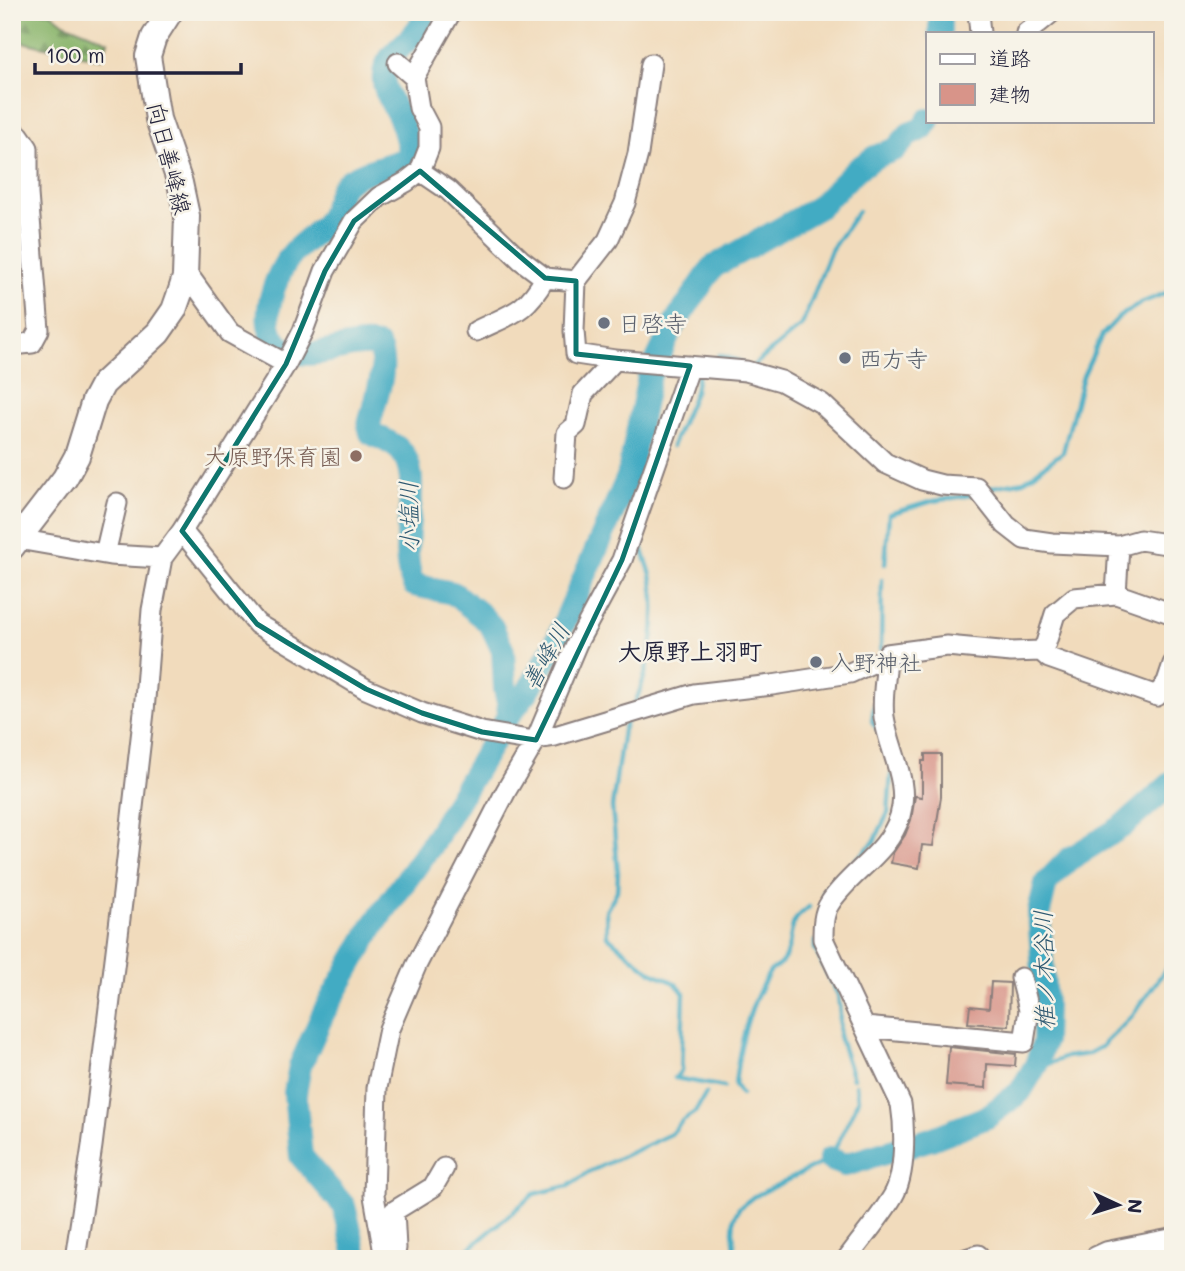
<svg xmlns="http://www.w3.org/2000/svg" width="1185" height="1271" viewBox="0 0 1185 1271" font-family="Mali,'Klee One',sans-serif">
<defs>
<pattern id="forest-firs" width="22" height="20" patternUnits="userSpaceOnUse" patternTransform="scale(1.75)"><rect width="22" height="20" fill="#8ab56c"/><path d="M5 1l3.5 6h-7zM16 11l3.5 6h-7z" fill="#70935a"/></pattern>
</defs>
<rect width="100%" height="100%" fill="#f7f3e8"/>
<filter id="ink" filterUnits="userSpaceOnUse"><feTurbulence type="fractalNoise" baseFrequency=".0143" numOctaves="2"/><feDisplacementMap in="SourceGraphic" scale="14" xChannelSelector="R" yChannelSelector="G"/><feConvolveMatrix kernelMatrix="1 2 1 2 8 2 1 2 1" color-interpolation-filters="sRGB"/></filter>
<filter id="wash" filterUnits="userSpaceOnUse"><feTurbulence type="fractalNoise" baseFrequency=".00686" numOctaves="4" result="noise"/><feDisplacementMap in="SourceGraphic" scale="28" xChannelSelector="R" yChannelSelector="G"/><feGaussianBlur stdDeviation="1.57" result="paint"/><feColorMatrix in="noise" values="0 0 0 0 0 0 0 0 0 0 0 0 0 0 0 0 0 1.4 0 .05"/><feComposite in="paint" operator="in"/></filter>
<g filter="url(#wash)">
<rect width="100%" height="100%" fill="#f1dbbc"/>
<path fill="url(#forest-firs)" stroke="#566c54" stroke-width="2" d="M12,12h38l14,11 44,18 -7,18 -89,-19z"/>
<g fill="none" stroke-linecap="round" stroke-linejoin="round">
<path stroke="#43abc3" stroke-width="4.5" d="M713,360h4l2,-5 22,7
M753,366l49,-41 29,-75 27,-39
M672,446l23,-54 3,-19
M983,489l41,-8 39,-29 20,-76 19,-41 17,-18 22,-14 32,-13
M885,564l4,-50 44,-13 39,-6
M881,649l1,-69
M635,703c16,-38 24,-87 16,-128 -4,-15 -11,-27 -11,-42
M874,706l-2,15 8,12
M626,722l-3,8 -11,77 6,65 -1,19 -11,20 1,25 42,35 26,12 9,10 -3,78 -6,7 49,9
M823,892l51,-50 14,-29 3,-38
M815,941v8l23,46 2,19 -1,22 14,42
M1033,1070l33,-13 22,-3 13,-7 31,-31 41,-57
M741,1094l-6,-9c4,-40 13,-78 34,-112 3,-5 9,-6 12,-10 10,-11 8,-28 13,-41 2,-5 10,-11 15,-15
M449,1259l20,-10 65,-55 34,-8 23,-15 80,-37 12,-14 12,-8 11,-19
M736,1259l-3,-28 1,-13 5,-10 14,-11 77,-38 24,-49 4,-11 -2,-14"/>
<path stroke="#43abc3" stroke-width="24" d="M424,12c-1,27 -38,36 -40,63 -2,17 11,31 17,46 4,10 6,21 9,31l-4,7c-15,6 -55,15 -63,27 -7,10 -8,25 -15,34 -9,13 -25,21 -35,33 -18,20 -40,78 -9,95 29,17 63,-9 94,-2 12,22 -4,55 -9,79l2,8c9,5 22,10 29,17 27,28 -6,97 14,135l39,8 29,23 10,11 11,24 2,38 4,18 -2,11
M940,33v-21
M830,1159l15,6 86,-26 56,-22 33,-25 16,-27 8,-23 1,-38 -6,-92 7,-29 22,-23 55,-34 50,-44
M357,1259l-13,-53 -43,-50 -6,-63 5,-27 24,-54 49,-86 59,-82 75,-126 21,-27 27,-47 73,-167 21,-100 24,-51 40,-59 106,-60 37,-37 19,-13 21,-8 13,-15 13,-5 6,-9"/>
</g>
<g id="blocks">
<path fill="#d89489" d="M925,754h16v43l-8,49 -11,-1 -3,23 -28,-5 2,-10 12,-18 6,-15 4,-24 7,1v-36h3z
M991,982l19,1 -1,43 -41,-3 2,-17 19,2z
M949,1047l67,7 -1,12 -28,-2 -1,24 -40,-3z"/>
</g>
</g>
<g filter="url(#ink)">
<use href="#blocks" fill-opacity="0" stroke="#8a7e7c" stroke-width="2"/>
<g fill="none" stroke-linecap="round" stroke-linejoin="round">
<g stroke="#8a7e7c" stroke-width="23">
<path id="minor" d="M978,12l2,21
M1026,33l26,-21
M398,63l16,14 5,31 10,19v21l-9,23
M651,64l-13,90 -13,49 -17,37 -32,41 -2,50 2,23 39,6 131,11 35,10 40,22 64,60 37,17 20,5 34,2 30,38 18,14 28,4 67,3 21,-6 33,5
M414,77l37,-65
M12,133l7,2 9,13v46l11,136 -7,13 -20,2
M476,331c34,-17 49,-17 69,-53
M286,364l17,-33 22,-60 29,-50 25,-24 27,-15 14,-11 28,19 73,70 24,18 31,3
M564,478l3,-45 9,-8 7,-31 32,-34
M182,531l75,93 109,65 56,24 60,19 46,8 27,-4 139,-42 78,-9 78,-12 22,-10 15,-1
M12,538l98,17 52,3
M105,554l12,-51
M1116,594l3,-48
M1041,651l8,7 108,38 10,-14 6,-18
M865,1027l159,15 5,-32 -8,-32
M75,1259l17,-113 31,-252 21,-182 8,-102 10,-52 20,-27 104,-167 -56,-31 -38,-53 -7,-3
M385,1259l-11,-63 3,-108 12,-59 27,-63 90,-175 30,-51 41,-97 45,-83 68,-194
M394,1259l2,-11 -2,-37 39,-24 11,-19
M847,1259c15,-21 33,-41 46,-63 13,-22 12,-67 8,-92l-78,-165c0,-12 0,-26 7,-36 20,-31 59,-50 70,-87 10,-34 -11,-66 -16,-99 -3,-21 3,-42 3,-63l60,-8 64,6 30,-1 5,-8 9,-29 19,-16 42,-4 57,20
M966,1259l12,-4 1,4"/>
</g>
<g stroke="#8a7e7c" stroke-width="28">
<path id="major" d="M12,547l53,-69 12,-22 17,-55 9,-17 55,-51 16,-23 7,-20 4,-13 2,-61 -7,-33 -22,-64 -10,-63 6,-19 16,-25
M1097,1259l11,-5 65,-13"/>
</g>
<use href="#minor" stroke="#fff" stroke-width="19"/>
<use href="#major" stroke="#fff" stroke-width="24"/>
</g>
</g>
<path fill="none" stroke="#0f766e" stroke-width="5" stroke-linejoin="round" d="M420,171l125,107 31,3v73l114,12 -68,194 -86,180 -54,-8 -60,-19 -56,-24 -78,-46 -31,-19 -75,-93 104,-167 39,-93 29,-50z"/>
<g fill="#6b7280" stroke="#f7f3e8" stroke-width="2.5">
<circle cx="604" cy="323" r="7"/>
<circle cx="845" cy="358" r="7"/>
<circle cx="816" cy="662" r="7"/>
</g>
<circle fill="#8d6e63" stroke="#f7f3e8" stroke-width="2.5" cx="356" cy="456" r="7"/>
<g text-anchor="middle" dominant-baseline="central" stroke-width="5" stroke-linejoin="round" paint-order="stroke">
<g font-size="23" fill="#22223b" stroke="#f7f3e8">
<text transform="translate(170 158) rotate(76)">向日善峰線</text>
</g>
<g font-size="23" fill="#5b616d" stroke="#f7f3e8" text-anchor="start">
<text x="618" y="323">日啓寺</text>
<text x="859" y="358">西方寺</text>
<text x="830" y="662">入野神社</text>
</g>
<g font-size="23" fill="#785e54" stroke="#f7f3e8" text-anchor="end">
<text x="342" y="456">大原野保育園</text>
</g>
<g font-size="24" font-style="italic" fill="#2f5971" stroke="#f7f3e8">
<text transform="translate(408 517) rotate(-91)">小塩川</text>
<text transform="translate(545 656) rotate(-61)">善峰川</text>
<text transform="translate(1043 970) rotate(-91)">椎ノ木谷川</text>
</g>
<g font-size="24" font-weight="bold" fill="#22223b" stroke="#f7f3e8">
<text x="690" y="650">大原野上羽町</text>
</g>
</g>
<rect width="1185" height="1271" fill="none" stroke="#f7f3e8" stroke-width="42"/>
<rect x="926" y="32" width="228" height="91" fill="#f7f3e8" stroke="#a29fa3" stroke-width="2"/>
<rect x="940" y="54" width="35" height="10" fill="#ffffff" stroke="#a29fa3" stroke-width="2"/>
<text x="989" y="66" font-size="21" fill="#22223b">道路</text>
<rect x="940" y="84" width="35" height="21" fill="#d89489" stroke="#a29fa3" stroke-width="2"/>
<text x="989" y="102" font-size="21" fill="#22223b">建物</text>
<g transform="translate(1118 1205) rotate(94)" stroke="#f7f3e8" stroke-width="5" paint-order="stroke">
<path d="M0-5L12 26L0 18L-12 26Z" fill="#22223b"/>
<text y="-10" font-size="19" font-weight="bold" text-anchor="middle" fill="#22223b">N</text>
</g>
<path d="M35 63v10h206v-10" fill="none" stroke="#22223b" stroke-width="3.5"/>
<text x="46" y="63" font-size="21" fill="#22223b" stroke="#f7f3e8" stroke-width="5" paint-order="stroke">100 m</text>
</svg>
